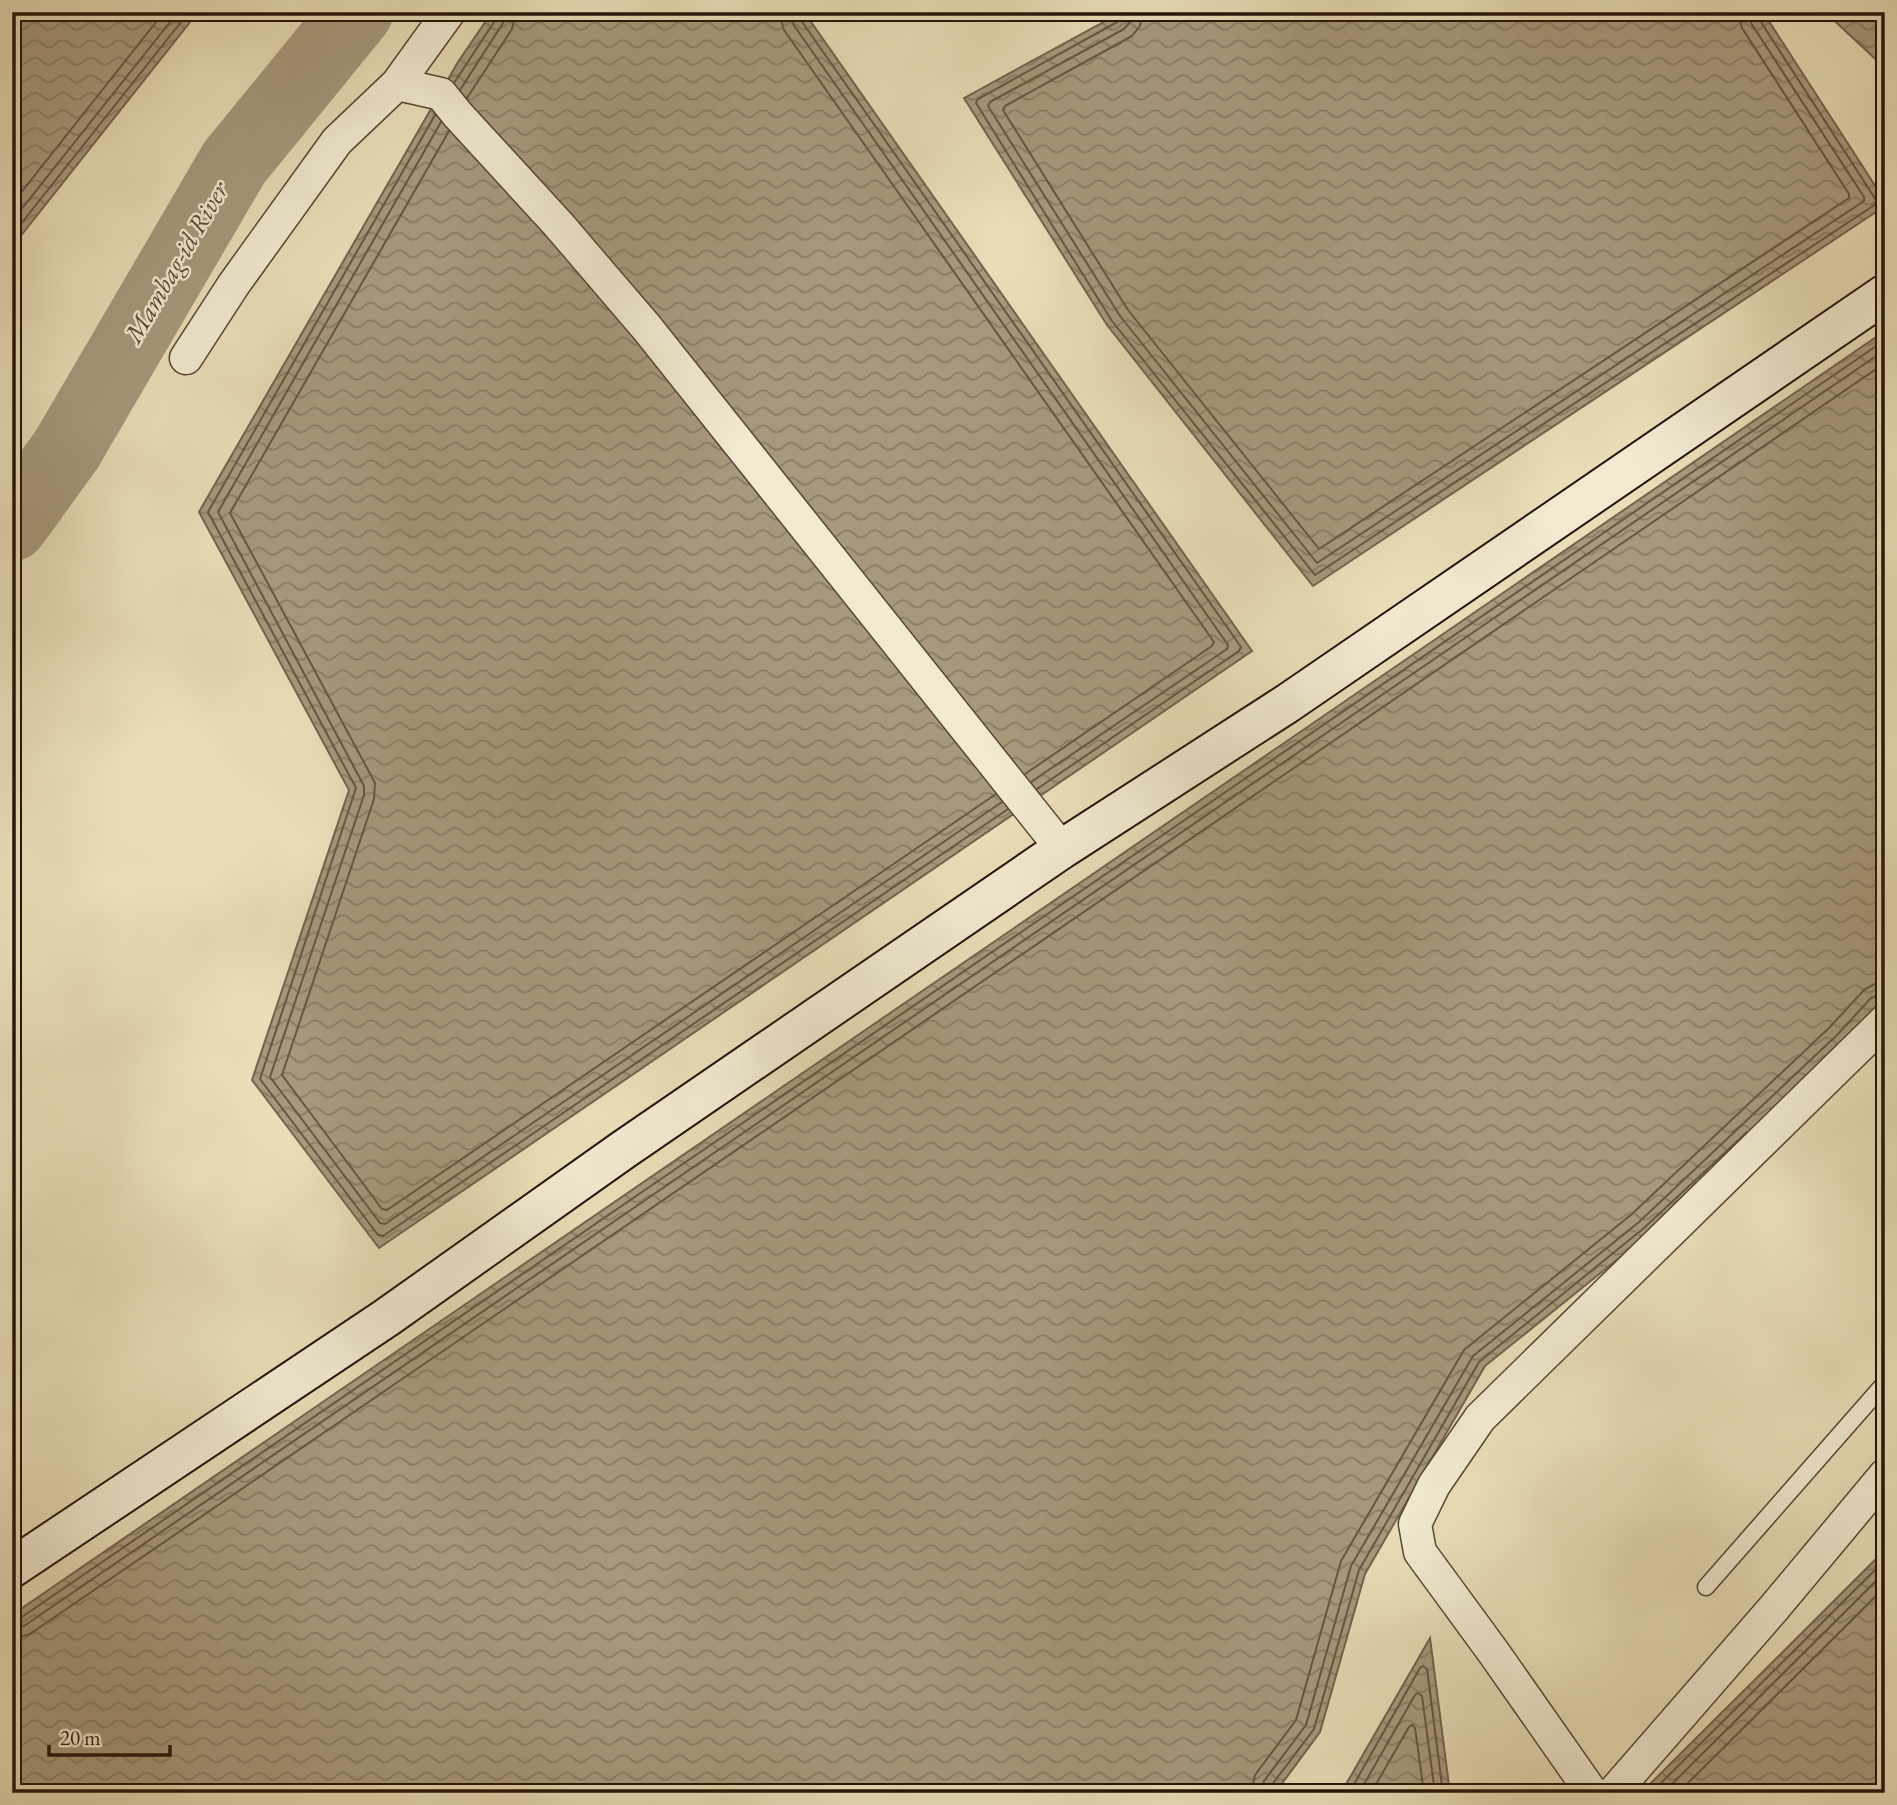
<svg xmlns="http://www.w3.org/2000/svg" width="1897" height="1805" viewBox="0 0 1897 1805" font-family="'EB Garamond',serif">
<defs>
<pattern id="water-waves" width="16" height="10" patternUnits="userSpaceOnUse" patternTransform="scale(1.75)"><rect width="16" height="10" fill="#a7997d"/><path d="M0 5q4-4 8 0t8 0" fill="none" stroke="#887c65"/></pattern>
</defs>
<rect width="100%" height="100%" fill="#e9deb8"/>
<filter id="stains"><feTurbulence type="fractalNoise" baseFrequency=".00286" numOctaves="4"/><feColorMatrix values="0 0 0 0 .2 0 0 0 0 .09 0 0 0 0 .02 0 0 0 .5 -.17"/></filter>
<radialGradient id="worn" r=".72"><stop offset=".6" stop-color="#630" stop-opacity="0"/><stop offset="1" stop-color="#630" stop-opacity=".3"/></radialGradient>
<path fill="url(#water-waves)" stroke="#73634f" stroke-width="2" d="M12,12h186l-186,235z
M492,12h312l448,639 -873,597 -127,-168 97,-290 -150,-278 259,-450z
M1122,12h641l122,189v5l-572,380 -206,-261 -143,-227z
M1825,12h60v56z
M1885,331v675l-236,228 -164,132 -120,208 -45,158 -45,61h-1263v-178z
M1885,1550v243h-244z
M1430,1638l20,155h-109z"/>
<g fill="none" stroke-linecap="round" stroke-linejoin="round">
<path stroke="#665644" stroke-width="2" d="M779,12l5,18 430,612 -2,4 -187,128
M790,12l3,12 435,621 -1,4 -196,133
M799,12l1,7 441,628 -2,4 -202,138
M1123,12l-4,9 -141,78 -2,4 136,218 203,254 561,-371v-4l-117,-181 -1,-7
M1132,12l-1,9 -7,8 -134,73 -2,4 132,210 197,247 547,-362v-4l-113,-174 -2,-11
M1143,12l-3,14 -8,10 -127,70 -2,4 125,200 191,239 530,-351v-4l-107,-166 -4,-16
M454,83l42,-64 1,-7
M460,90l43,-67 3,-11
M467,98l45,-69 4,-17
M435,115l-227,397 148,276 -96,291 118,156 5,1 625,-427
M441,122l-223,390 146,274v9l-94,282 110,146 5,1 617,-422
M449,131l-219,382 145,270 -1,16 -92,276 100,134 5,1 609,-416
M12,204l152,-192
M12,221l166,-209
M12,235l177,-223
M12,1620l7,-1 1866,-1279
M12,1629l12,-3 1861,-1276
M12,1639l18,-5 1855,-1271
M1251,1793l4,-18 41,-55 45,-159 123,-211 168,-136 198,-187 35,-38 10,-5 10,-1
M1261,1793l3,-12 42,-56 45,-159 122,-210 166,-134 199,-188 33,-36 14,-5
M1270,1793l1,-7 43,-57 45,-159 120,-208 165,-134 103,-96
M1349,1793l71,-125 3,-2 4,3 16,124
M1359,1793l56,-98 3,-2 4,3 13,97
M1371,1793l38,-66 3,-2 3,3 9,65
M1651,1793l234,-233
M1663,1793l222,-221
M1678,1793l207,-206"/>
<path stroke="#a7997d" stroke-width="72" d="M12,525l55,-76 167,-286 123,-151"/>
<g stroke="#574636" stroke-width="19">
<path id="lane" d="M1706,1587l179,-204"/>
</g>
<g stroke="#574636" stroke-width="35">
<path id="street" d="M397,84l52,-72
M186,358l48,-74 103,-143 60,-57 44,10 17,21 100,109 89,104 415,521
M1592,1793l-98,-140 -74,-101 -5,-28 19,-39 46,-67 405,-397
M1613,1793l161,-185 111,-133"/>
</g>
<g stroke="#26130b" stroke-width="42">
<path id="secondary" d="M12,1568l374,-250 237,-168 439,-301 226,-146 597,-409"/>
</g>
<use href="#lane" stroke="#f1ead1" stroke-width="16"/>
<use href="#street" stroke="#f1ead1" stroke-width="32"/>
<use href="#secondary" stroke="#f1ead1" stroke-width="38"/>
</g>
<g text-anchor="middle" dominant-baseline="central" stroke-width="5" stroke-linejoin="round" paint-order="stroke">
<g font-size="26" font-style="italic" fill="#5a4939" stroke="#f1ead1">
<text transform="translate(176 262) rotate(-60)">Mambag-id River</text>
</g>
</g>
<rect width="1897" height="1805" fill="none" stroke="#e9deb8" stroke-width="42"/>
<rect x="14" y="14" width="1869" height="1777" fill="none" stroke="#26130b" stroke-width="3.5"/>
<rect x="21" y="21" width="1855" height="1763" fill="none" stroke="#26130b" stroke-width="2"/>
<path d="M49 1745v10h121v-10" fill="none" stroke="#26130b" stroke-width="3.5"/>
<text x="60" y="1745" font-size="21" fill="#26130b" stroke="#f1ead1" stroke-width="5" paint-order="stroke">20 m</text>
<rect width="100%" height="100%" filter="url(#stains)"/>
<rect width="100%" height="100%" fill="url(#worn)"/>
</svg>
